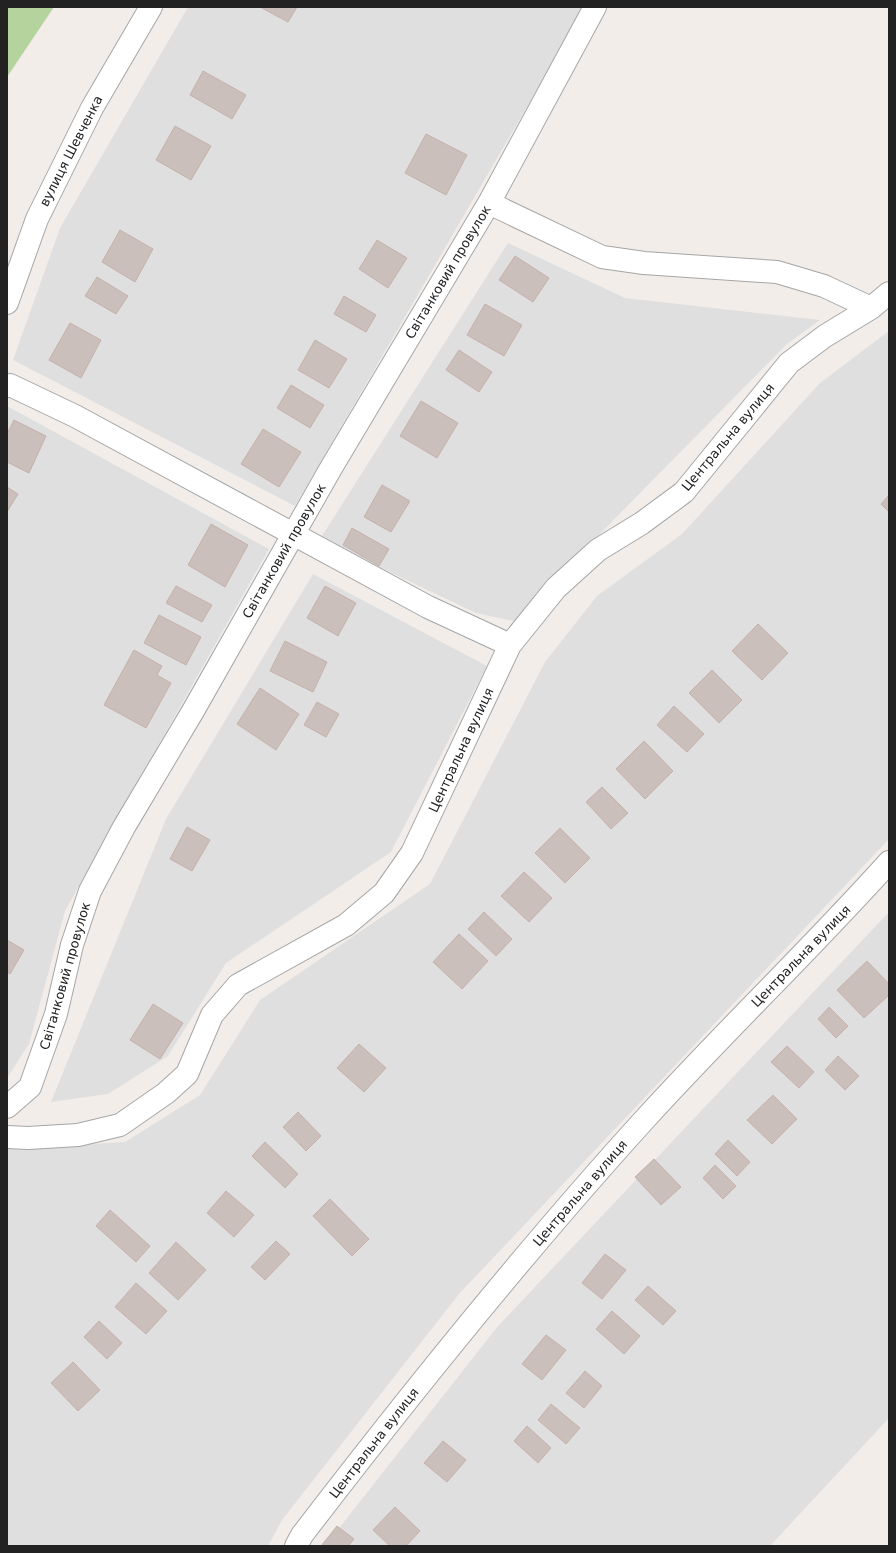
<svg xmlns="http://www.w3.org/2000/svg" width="896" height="1553" viewBox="0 0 896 1553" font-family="'DejaVu Sans',sans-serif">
<rect width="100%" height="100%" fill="#f2ede9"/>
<path fill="#e0dfdf" d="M188,7h397l-290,499 -282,-146 47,-132z
M508,243l117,55 195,22 -33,24 -273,277 -38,-8 -156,-74z
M889,331v508l-430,455 -177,226 -14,26h-261v-397l118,-7 75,-47 60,-95 170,-116 115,-222 52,-66 85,-62 138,-151z
M7,406l262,143 -204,362 -36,133 -22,34z
M313,574l174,92 -96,186 -165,111 -58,93 -60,38 -57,8 115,-283z
M889,912v506l-119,128h-445l173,-220z"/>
<path fill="#b5d39c" d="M7,7h47l-47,70z"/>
<path fill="#cabfbb" stroke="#c5b1aa" d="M260,7h37l-9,15z
M203,71l43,24 -14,24 -42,-24z
M175,126l36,20 -20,34 -35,-20z
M426,134l41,21 -21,40 -41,-22z
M120,230l33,19 -18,33 -33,-20z
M377,240l30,18 -19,30 -29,-19z
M515,256l34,22 -16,24 -34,-22z
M97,277l31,19 -12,18 -31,-18z
M344,296l32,19 -10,17 -32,-18z
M485,304l37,21 -18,31 -37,-21z
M70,323l31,17 -20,38 -32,-18z
M315,340l32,19 -18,29 -31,-18z
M459,350l33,22 -13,20 -33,-22z
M291,385l33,20 -14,23 -33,-20z
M421,401l37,22 -21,35 -37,-22z
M14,420l32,16 -17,37 -22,-11v-28z
M263,429l38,23 -22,35 -38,-23z
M382,485l28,16 -19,31 -27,-15z
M7,487l11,7 -11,18z
M889,495v17l-8,-8z
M211,524l37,21 -23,42 -37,-22z
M352,528l37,21 -10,17 -36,-21z
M176,586l36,19 -10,17 -36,-19z
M325,586l31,17 -18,33 -31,-18z
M159,615l42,22 -15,28 -42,-22z
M758,624l30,29 -26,27 -30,-29z
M285,641l42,21 -14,30 -43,-21z
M134,650l28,16 -5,9 14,8 -25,45 -42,-23z
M712,670l30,30 -23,23 -30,-30z
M260,688l39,26 -23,36 -39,-26z
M317,702l22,12 -13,23 -22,-12z
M674,706l30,28 -17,18 -30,-27z
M644,741l29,30 -28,28 -29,-30z
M602,787l26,26 -17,16 -25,-27z
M187,827l23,13 -18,31 -22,-12z
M560,828l30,30 -25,25 -30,-30z
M524,872l28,26 -23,24 -28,-26z
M484,912l28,27 -16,17 -28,-27z
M459,934l29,27 -26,28 -29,-27z
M7,940l17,10 -14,24 -3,-2z
M867,961l22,23v11l-25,23 -27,-28z
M153,1004l30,19 -23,36 -30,-19z
M829,1007l19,19 -12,12 -18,-19z
M359,1044l27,24 -22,24 -27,-24z
M787,1046l27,26 -15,16 -28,-26z
M838,1056l21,20 -14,14 -20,-20z
M773,1095l24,24 -25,25 -25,-24z
M298,1112l23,24 -15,15 -23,-24z
M728,1140l22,22 -13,14 -22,-22z
M265,1142l33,32 -13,14 -33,-32z
M654,1159l27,28 -20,18 -26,-28z
M715,1165l21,21 -13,13 -20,-21z
M226,1191l28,24 -20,22 -27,-24z
M330,1199l39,40 -17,17 -39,-40z
M110,1210l40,36 -14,16 -40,-36z
M276,1241l14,13 -25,26 -14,-13z
M176,1242l30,28 -28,30 -29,-27z
M605,1254l21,16 -24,29 -20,-16z
M136,1283l31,28 -21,23 -31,-27z
M648,1286l28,25 -13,14 -28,-25z
M612,1311l28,25 -16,18 -28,-25z
M99,1321l23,22 -15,16 -23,-22z
M546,1335l20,15 -24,30 -20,-16z
M73,1362l27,28 -22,21 -27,-28z
M585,1371l17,15 -18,22 -18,-15z
M551,1404l29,24 -14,16 -28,-24z
M527,1426l24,22 -13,15 -24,-22z
M443,1441l23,19 -19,22 -23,-19z
M395,1507l25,24 -14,15h-16l-17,-16z
M337,1526l17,13 -6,7h-27z"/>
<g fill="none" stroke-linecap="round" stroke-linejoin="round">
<g stroke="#a6a6a6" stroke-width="24">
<path id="minor" d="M489,203l113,54 42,6 133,9 47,14 47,22
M7,303l30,-84 55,-111 59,-101
M7,386l3,-1 65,31 353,191 82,38
M7,1107l23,-20 26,-73 16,-69 18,-54 34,-64 69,-116 138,-243 158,-265 106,-196
M7,1137l21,1 50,-3 42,-10 46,-32 21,-19 25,-59 26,-30 108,-60 38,-32 28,-40 98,-208 46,-57 42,-38 44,-27 42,-31 105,-129 36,-27 46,-28 18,-15
M296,1546l6,-11c109,-142 222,-283 343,-416 79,-87 165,-169 244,-257"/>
</g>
<use href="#minor" stroke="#fff" stroke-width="22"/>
</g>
<g text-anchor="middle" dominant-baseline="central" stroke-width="3" stroke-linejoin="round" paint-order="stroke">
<g font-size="13" fill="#222" stroke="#fff">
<text transform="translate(71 151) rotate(-63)">вулиця Шевченка</text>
<text transform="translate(448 272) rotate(-59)">Світанковий провулок</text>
<text transform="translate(728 437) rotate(-50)">Центральна вулиця</text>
<text transform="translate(284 551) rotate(-60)">Світанковий провулок</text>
<text transform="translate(461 750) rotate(-65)">Центральна вулиця</text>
<text transform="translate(801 956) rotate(-46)">Центральна вулиця</text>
<text transform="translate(65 976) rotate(-74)">Світанковий провулок</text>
<text transform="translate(580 1193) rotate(-49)">Центральна вулиця</text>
<text transform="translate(374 1443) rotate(-52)">Центральна вулиця</text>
</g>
</g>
<rect width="896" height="1553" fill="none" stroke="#222222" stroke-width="16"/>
</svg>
